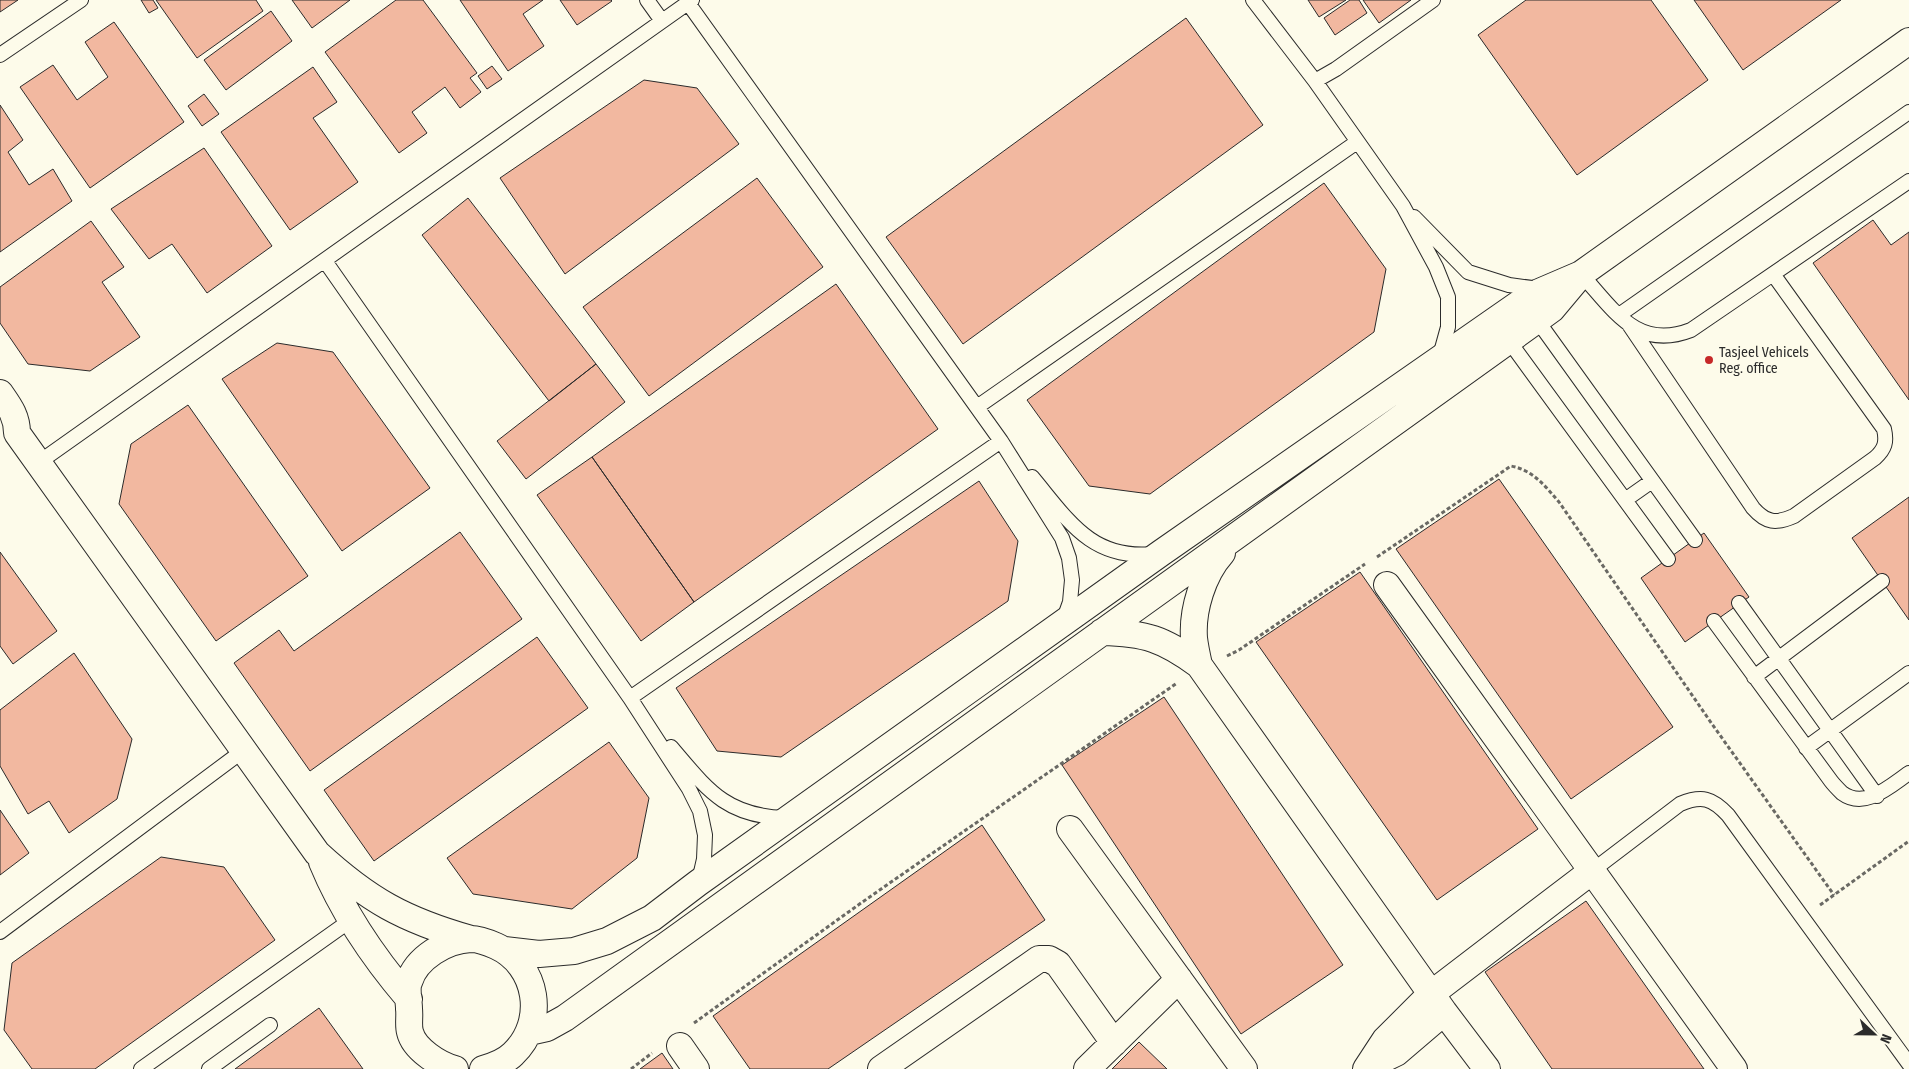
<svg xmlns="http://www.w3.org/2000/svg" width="1909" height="1069" viewBox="0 0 1909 1069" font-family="'Fira Sans Condensed',sans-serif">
<rect width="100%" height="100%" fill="#fdfbea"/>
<path fill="#f2b8a0" stroke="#2b2b2b" d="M0,0h18l-18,12z
M141,0h12l5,8 -9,5z
M156,0h100l7,11 -66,47z
M292,0h58l-38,28z
M396,0h27l54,73 -7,5 11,14 -21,16 -15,-21 -33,25 15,21 -28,20 -74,-101z
M460,0h83l-20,14 21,32 -36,25z
M560,0h51l1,1 -35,24z
M1308,0h38l-27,17z
M1350,0h9l8,13 -32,22 -11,-17z
M1363,0h48l-32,23z
M1526,0h125l57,80 -131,95 -99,-140z
M1694,0h147l-98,70z
M271,11l21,30 -66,49 -22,-30z
M1186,18l77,107 -300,219 -77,-107z
M114,22l70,100 -94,66 -70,-101 33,-22 24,35 31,-23 -23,-35z
M492,66l10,13 -15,10 -9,-13z
M313,67l24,35 -24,16 45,64 -68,48 -69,-98z
M644,80l53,8 42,56 -174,130 -65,-96z
M204,94l15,20 -17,12 -14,-20z
M0,105l23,35 -15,12 21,33 24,-16 19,32 -72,51z
M204,148l68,98 -65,47 -35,-49 -23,15 -38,-50z
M757,178l66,89 -174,129 -66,-89z
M1324,183l62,86 -12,63 -224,162 -61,-8 -62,-86z
M468,198l128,166 -47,37 -127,-166z
M1873,220l18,25 18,-13v168l-96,-137z
M91,221l33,46 -22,15 38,55 -50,34 -62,-7 -28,-41v-36z
M836,284l102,145 -244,173 -102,-145z
M277,343l56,9 97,136 -88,63 -120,-172z
M596,364l29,38 -99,77 -29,-38z
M188,405l120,171 -92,65 -97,-137 12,-60z
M592,457l102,145 -53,39 -104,-146z
M1499,479l174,248 -102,72 -175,-250z
M979,481l39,60 -10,60 -227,156 -64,-6 -41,-63z
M1909,497v123l-57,-82z
M460,532l62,87 -212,152 -76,-108 45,-33 15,21z
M1704,533l45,64 -64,45 -44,-64z
M0,552l57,79 -44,33 -13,-18z
M1360,572l178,257 -101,71 -181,-258z
M537,637l51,71 -214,153 -50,-71z
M74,653l58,86 -15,60 -48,34 -20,-32 -21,13 -28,-48v-56z
M1164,697l179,268 -102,69 -179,-269z
M609,742l40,56 -12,60 -65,51 -99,-15 -26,-36z
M0,810l29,43 -29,22z
M982,825l63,95 -217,149h-78l-37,-53z
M161,857l63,10 51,73 -180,129h-63l-28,-39 8,-67z
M1586,901l118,168h-152l-67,-97z
M319,1008l44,61h-128z
M1139,1042l28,27h-55z
M662,1053l11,16h-33z"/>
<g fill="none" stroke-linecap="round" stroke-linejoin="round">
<g stroke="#2b2b2b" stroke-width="16">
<path id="service" d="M647,0l15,21
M1253,0l62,81 88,125 33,61 12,30v30l-8,29
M688,3l313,438 61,97 7,20 3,22 -2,22 -6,17
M0,55l81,-55
M1315,81l21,-12 97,-69
M1414,217l54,55 41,13 31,4
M325,261l305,437 59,91 11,22 5,24 -1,24 -5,22
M1581,274c33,36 56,77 110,56l218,-149
M1619,315l290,-203
M1537,320l158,220
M1628,323l125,185c13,15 23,16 41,8l81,-58c10,-9 12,-16 9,-29l-111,-155
M1509,341l159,218
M977,407l380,-265
M38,463l654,-463
M1032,477c36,43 59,83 121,77
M1625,500l27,-19
M1739,603l138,193
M1714,621l117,160c3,4 7,8 11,12 23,17 48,-7 67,-20
M1754,677l128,-96
M630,698l371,-257
M671,747c36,42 54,69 114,71
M1806,748l103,-75
M1592,871l88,-67c22,-9 32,-6 48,11l181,249
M0,932l244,-182
M141,1069l210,-149
M209,1069l61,-44"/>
</g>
<g stroke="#2b2b2b" stroke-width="28">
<path id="minor" d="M0,393c9,13 17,23 17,40l300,420c51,47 87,67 154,86
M1387,585l347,484
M1102,632c43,1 62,7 97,33l245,347 43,57
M1199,665c-2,-9 -4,-18 -5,-27 -2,-28 9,-64 28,-85
M1070,829l174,240
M322,862c21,51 51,95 87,137
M505,950l34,4 35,-3 33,-10 45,-23 46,-35 463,-330 362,-252 16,-9 42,-18 328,-233
M529,1032l18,-4 18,-10 972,-698 15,-11 26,-31
M680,1046l16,23
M1371,1065l25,-12 48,-41
M455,1069c-16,-4 -41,-20 -45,-37 -2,-7 0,-16 -1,-23 0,-8 -3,-20 0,-27 7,-24 37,-42 62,-43 8,0 18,4 25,7 42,19 51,76 17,108 -8,8 -19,12 -30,15
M881,1069l158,-110h10l9,5 56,79
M1087,1069l92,-90
M1366,1069l19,-29 46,-46 161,-123"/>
</g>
<path stroke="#6a6964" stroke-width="3" stroke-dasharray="4 2.5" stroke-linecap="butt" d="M1377,557l134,-91c22,4 34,20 48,36l153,222 122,171
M1227,656l12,-6 126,-86
M1820,905l89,-64
M694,1023l167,-120 316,-220
M631,1069l21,-16"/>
<use href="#service" stroke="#fdfbea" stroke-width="14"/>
<use href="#minor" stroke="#fdfbea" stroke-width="26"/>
</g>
<circle fill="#c62828" stroke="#fdfbea" stroke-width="2" cx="1709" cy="360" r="5"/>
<g text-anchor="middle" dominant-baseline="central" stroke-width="4" stroke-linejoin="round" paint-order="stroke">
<g font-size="14" fill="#2b2b2b" stroke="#fdfbea" text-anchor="start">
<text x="1719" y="352">Tasjeel Vehicels<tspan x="1719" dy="16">Reg. office</tspan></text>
</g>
</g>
<g transform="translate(1874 1034) rotate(112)" stroke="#fdfbea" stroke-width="4" paint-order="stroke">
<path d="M0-4L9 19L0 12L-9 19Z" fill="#2b2b2b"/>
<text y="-8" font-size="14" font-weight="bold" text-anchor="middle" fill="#2b2b2b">N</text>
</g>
</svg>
